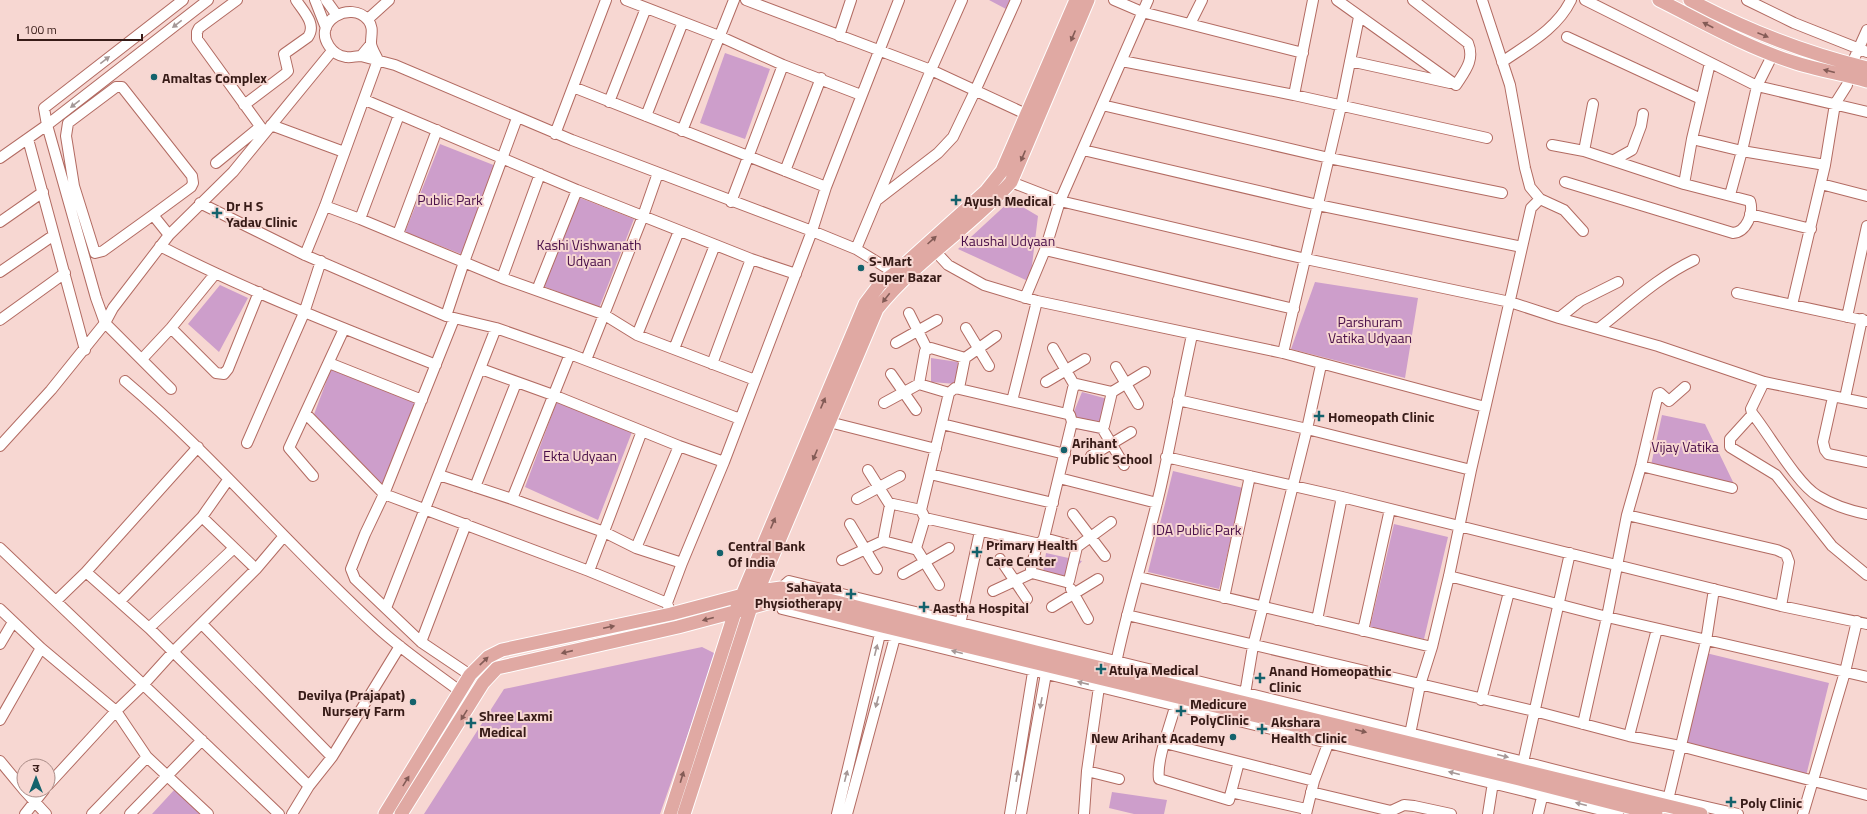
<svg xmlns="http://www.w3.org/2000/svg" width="1867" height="814" viewBox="0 0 1867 814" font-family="'Titillium Web','Noto Sans Devanagari',sans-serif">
<rect width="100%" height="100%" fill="#f7d7d2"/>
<path fill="#cd9ecb" d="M989,0h21l-4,9z
M725,53l45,16 -25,70 -45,-16z
M440,144l56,22 -35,88 -56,-22z
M578,197l56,22 -35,89 -56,-22z
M1011,200l27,16 -8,66 -72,-33z
M1315,282l103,16 -13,80 -114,-29z
M220,285l28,13 -29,54 -31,-28z
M931,358l27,4 -2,22 -25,-2z
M331,369l85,34 -32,86 -71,-72z
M1082,392l33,9 -10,34 -28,-6 2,-8 -8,-2z
M557,401l75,31 -34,88 -73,-33z
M1662,415l43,9 29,60 -83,-19z
M1173,471l70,17 -24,101 -71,-17z
M1394,524l54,13 -24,102 -54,-12z
M1046,553l36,8 -19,23 -20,-11z
M702,647l14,7 -56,160h-236l80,-125z
M1706,653l123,30 -23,93 -122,-30z
M175,789l25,25h-48z
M1112,792l55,8 -3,14h-30l-25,-6z"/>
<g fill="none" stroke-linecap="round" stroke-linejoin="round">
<g stroke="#b26b62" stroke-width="12">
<path id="minor" d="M237,0l-38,28 -2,4v7l68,94
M315,0l11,28
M326,0l10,14
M626,0l93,36 64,29 78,30
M746,0l185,70 97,45
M1114,0l28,12 161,41
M1337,0l119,85
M1413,0l55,43c7,17 -3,28 -12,42
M1585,0l172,86 110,26
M1747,0l47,23 73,29
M368,19l21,-19
M1190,24l12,-24
M839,36l12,-36
M1567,37l134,62
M361,56l34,9 177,75 240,91 44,18 39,24
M1122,61l172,34 193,43
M1350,61l100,22
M1502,62c26,-18 55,-33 69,-62
M1849,70l18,-40
M573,87l253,100
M1294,95l19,-95
M365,100l212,90 174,69 45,15
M609,102l37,-94
M244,105l41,-31 3,-3 -4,-17 24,-17c9,-13 -5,-26 -12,-37
M1102,105l227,53 173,35
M646,116l37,-94
M271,125l73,27
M682,131l52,-131
M555,134l51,-134
M28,139l57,211
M1692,139l50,12 83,14
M1552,145l32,6 100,33 66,17c4,13 -4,31 -17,32l-168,-51
M1083,150l235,55 204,42
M1584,151l9,-47
M0,158l47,-33 161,-125
M1614,160l18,-10 9,-24 2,-12
M216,163l44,-36
M785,171l36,-93
M1011,182l49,19 246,58 204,43 49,16 99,28 106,36 103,21
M1684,184l8,-45 18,-76
M1821,184l46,12
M1730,195l12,-44 15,-65 16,-32
M1540,199l24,11 19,21
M877,200l61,-47 15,-16 22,-46 41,-91
M731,202l52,-137
M200,203l105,52 141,61 50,12 74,26 170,65
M325,206l35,13 142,59 101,36 34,21 118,45
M1750,214l61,15
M153,215l38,-28 2,-4 -1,-7 -70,-89h-6l-48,36 -2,13 8,50 21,67 8,-2 50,-36 16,20
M360,219l39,-104
M0,222l43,-30
M398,234l39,-104
M160,246c89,46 183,82 276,119
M856,249l75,-179 31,-70
M1045,250l249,59
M935,251l13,14 36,20 53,16 246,52 202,54
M305,255l20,-49 53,-146c-2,-5 -7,-12 -7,-17 0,-9 3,-15 -3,-23 -17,-20 -56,1 -39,26 4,6 9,10 17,11 4,1 10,-1 15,-1l10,-12
M0,272l54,-37
M502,278l38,-104
M537,290l40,-100
M1737,293l130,28
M1025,298l20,-48 15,-49 88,-201
M1792,305l33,-140 10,-61 12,-19
M909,313l18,36
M446,316l18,-54 53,-144
M1847,317l20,-91
M1559,318l21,-17 38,-19
M454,319l-70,175 -19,40 -14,35 4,10 66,63 49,33
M0,320l65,-47
M171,328l45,45 8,1 4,-5 31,-77
M966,328l23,38
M1598,329c31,-24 60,-52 96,-69
M637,335l42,-104
M896,343l41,-23
M1053,348l22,38
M674,349l41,-104
M1283,353l58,-247 18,-89
M965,358l31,-22
M142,359l29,-31 44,-54
M586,360l57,-144 15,-43
M329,363l93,37
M712,364l39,-105
M1116,367l22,37
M481,369l72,26 126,51 45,16
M891,374l25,36
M125,381c90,76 165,167 252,246 26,24 56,44 84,65
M1046,382l39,-23
M1764,382l-13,27 1,4c17,21 45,71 66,83 15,9 33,15 49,18
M955,388l112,26 3,1 2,7 -28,116 -4,6 -115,-26 -4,-8 28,-117z
M171,389l-66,-66 8,-15 56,-73 64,-63 99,-121
M1112,392l33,-20
M949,393l-30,-9 6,-33 6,-3 34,10 -6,30
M1833,397l-10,45 2,8 3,4 39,8
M1845,398l17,-79
M1178,400l129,29 164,41
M1012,401l25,-100
M884,403l35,-19
M306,414l78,80 205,77 78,32
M1067,414l6,-26 4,-4 35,8 -8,34 -2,2 -30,-6
M1750,417l-20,22v8l46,28 56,71 35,29
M829,422l107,27
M942,424l123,30
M1102,428l22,37
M247,443l57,-130 17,-52
M0,446l51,-56 54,-67 -9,-25 -49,-173 -3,-17 139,-108
M1091,456l40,-24
M1166,457l176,40 439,109 86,18
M1641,466l91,22
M868,470l22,35
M930,474l123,29
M439,475l73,24 92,33 32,16 46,15
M313,476l-24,-28 55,-119
M1059,478l98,25
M475,487l41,-104
M512,499l58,-145
M857,499l43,-23
M921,510l-28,-6 -3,1 -7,36 31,8 2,-1 9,-30
M1073,514l32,42
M1627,515l150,35 9,4 3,8 -8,44
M202,517l54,52
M850,524l27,45
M1037,544l-6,25 1,4 34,9 3,-1 8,-34 -33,-9
M1077,547l34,-25
M0,548l279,266
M636,548l43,-102
M916,548l23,37
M1000,559l27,40
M842,560l41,-19
M589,571l53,-140
M86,572l63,56 160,158
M903,574l46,-26
M1449,576l158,41 260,60
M1139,577l293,70
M1071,589l17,30
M993,591l39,-18
M1224,598l26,-122
M56,601l30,-29 112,-125
M120,601l82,-84 26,-37
M1052,607l46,-28
M386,608l110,-280
M0,609l41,39 75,63 31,46 61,57
M671,614l-4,-11 15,-40 42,-101 88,-231 14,-44 73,-187
M1127,615l407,96 95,25 51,10 187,49
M1317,620l25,-123
M202,624l130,133
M149,628l85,-80
M959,629l21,-98
M1363,631l27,-122
M421,642l45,-118
M0,644l13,-22
M1115,668c12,-61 32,-121 46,-182 11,-50 20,-101 31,-151
M1177,700c-5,21 -21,59 -18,79l70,21 10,-38
M1244,700l9,-54 54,-217 14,-64
M1481,700l28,-108
M0,720l41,-72
M1583,724l24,-107 20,-102 14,-49 17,-72 2,-1 9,8 16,-14
M1629,736l28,-107
M1409,739l11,-54 12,-38 17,-71 22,-106 60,-262 9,-9 -10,-12 -5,-19 -15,-83 -28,-85
M1165,743l149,38
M0,761l24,29
M1522,767l48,-214
M1087,771l32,8
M48,785l68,-74 28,-27 28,-31 84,-84 28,-33
M24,790l22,24
M1231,792l75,17
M1311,792l80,19 13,-6 10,1 37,8
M1667,804l39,-163 8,-52
M25,814l19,-24
M92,814l55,-57
M130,814l72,-74
M292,814l17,-28 23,-29 68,-111
M837,814l43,-180
M847,814l48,-177
M1010,814l24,-148
M1021,814l26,-146
M1084,814l3,-43 13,-91
M1306,814l8,-33 17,-45
M1488,814l6,-38
M1538,814l6,-25
M1618,814l-836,-205 -3,-9 2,-12 8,-7c207,52 414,102 620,152 110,27 219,57 329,81
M1803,814l42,-142 12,-51"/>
</g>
<g stroke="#fff" stroke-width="15">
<path id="major" d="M1659,0c44,22 87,47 134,62 24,8 50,12 74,19
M1690,0c56,30 115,53 177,68
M385,814l85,-139 18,-18 14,-7 169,-36 87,-23 23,-3 255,64 665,162
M401,814l82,-131 14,-15 181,-41 101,-27 103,26 637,153 137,35
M670,814l65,-202 130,-308 15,-20 15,-11 91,-82 16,-20 74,-171
M684,814l67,-207 126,-298c39,-49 93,-81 134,-127l77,-182"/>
</g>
<use href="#minor" stroke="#fff" stroke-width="10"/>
<use href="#major" stroke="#e0a9a3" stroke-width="13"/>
</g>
<defs><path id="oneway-solid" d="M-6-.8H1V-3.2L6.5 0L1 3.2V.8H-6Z"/></defs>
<g fill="#a59897">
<use href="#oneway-solid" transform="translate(177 24) rotate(142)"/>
<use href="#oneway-solid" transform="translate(105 60) rotate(-38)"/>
<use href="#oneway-solid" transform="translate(75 104) rotate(142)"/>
<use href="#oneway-solid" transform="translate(876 650) rotate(-76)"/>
<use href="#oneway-solid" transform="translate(957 652) rotate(-166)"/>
<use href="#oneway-solid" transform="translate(1083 683) rotate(-167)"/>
<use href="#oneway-solid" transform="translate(877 702) rotate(105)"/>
<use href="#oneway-solid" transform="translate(1041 703) rotate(100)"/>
<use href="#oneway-solid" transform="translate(1503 756) rotate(14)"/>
<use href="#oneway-solid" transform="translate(1454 773) rotate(-166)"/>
<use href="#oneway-solid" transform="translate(846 776) rotate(-76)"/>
<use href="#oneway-solid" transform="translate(1017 776) rotate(-81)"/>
<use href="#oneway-solid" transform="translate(1581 804) rotate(-166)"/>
</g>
<g fill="#835b56">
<use href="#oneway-solid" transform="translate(1708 25) rotate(-153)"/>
<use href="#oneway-solid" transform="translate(1763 35) rotate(22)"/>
<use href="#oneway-solid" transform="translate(1073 36) rotate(113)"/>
<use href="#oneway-solid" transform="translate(1829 71) rotate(-166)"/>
<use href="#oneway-solid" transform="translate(1023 156) rotate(113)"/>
<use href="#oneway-solid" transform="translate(932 240) rotate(-42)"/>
<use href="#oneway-solid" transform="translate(886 298) rotate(128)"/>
<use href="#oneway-solid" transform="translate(823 403) rotate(-67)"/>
<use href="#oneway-solid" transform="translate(815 455) rotate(113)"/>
<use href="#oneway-solid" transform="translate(773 523) rotate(-67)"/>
<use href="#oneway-solid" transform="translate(708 619) rotate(165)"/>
<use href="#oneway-solid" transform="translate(609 627) rotate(-12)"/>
<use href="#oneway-solid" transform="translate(567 652) rotate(167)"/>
<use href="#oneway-solid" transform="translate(484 661) rotate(-44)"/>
<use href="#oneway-solid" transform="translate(464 715) rotate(122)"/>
<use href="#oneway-solid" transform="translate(1361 731) rotate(14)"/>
<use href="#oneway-solid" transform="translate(682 777) rotate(-73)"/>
<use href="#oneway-solid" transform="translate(406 781) rotate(-58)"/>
</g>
<g fill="#14626c" stroke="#f7d7d2" stroke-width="1.5">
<circle cx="154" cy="77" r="4"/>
<path d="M954 194h4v4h4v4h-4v4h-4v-4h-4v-4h4z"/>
<path d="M215 207h4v4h4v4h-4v4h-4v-4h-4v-4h4z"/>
<circle cx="861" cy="268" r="4"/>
<path d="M1317 410h4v4h4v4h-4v4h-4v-4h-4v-4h4z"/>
<circle cx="1064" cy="450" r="4"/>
<path d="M975 546h4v4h4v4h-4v4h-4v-4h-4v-4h4z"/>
<circle cx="720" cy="553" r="4"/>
<path d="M849 588h4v4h4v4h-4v4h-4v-4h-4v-4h4z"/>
<path d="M922 601h4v4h4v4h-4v4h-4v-4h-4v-4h4z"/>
<path d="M1099 663h4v4h4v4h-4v4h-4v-4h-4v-4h4z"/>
<path d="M1258 672h4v4h4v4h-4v4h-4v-4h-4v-4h4z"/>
<circle cx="413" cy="702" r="4"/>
<path d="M1179 705h4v4h4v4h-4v4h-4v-4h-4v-4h4z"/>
<path d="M469 717h4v4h4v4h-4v4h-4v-4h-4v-4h4z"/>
<path d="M1260 723h4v4h4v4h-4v4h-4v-4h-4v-4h4z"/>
<circle cx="1233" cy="737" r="4"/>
<path d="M1729 796h4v4h4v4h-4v4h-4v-4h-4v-4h4z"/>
</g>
<g text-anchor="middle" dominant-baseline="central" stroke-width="4" stroke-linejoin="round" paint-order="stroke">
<g font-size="14" font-weight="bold" fill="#371b17" stroke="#f7d7d2" text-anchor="start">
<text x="162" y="77">Amaltas Complex</text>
<text x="964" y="200">Ayush Medical</text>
<text x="226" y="205">Dr H S<tspan x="226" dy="16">Yadav Clinic</tspan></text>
<text x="869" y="260">S-Mart<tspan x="869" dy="16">Super Bazar</tspan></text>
<text x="1328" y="416">Homeopath Clinic</text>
<text x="1072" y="442">Arihant<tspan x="1072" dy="16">Public School</tspan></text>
<text x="986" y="544">Primary Health<tspan x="986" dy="16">Care Center</tspan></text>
<text x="728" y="545">Central Bank<tspan x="728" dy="16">Of India</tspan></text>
<text x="842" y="586" text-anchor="end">Sahayata<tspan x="842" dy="16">Physiotherapy</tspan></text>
<text x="933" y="607">Aastha Hospital</text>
<text x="1109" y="669">Atulya Medical</text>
<text x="1269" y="670">Anand Homeopathic<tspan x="1269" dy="16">Clinic</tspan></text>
<text x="405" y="694" text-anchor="end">Devilya (Prajapat)<tspan x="405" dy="16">Nursery Farm</tspan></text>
<text x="1190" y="703">Medicure<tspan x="1190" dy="16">PolyClinic</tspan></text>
<text x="479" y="715">Shree Laxmi<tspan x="479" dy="16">Medical</tspan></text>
<text x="1271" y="721">Akshara<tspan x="1271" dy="16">Health Clinic</tspan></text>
<text x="1225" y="737" text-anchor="end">New Arihant Academy</text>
<text x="1740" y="802">Poly Clinic</text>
</g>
<g font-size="14" fill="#480e48" stroke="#f7d7d2">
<text x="450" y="199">Public Park</text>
<text x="1008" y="240">Kaushal Udyaan</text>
<text x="589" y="244">Kashi Vishwanath<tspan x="589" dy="16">Udyaan</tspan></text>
<text x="1370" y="321">Parshuram<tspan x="1370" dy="16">Vatika Udyaan</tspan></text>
<text x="1685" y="446">Vijay Vatika</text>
<text x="580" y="455">Ekta Udyaan</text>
<text x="1197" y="529">IDA Public Park</text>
</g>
</g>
<g transform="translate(36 778)"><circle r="19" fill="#f7d7d2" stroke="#aa8c87"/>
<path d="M0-3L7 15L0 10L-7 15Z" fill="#14626c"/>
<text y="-6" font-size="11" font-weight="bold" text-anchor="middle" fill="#371b17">उ</text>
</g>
<path d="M18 34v6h124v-6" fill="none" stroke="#371b17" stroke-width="2"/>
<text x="24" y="34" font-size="12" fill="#371b17" stroke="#f7d7d2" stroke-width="3" paint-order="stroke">100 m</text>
</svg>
